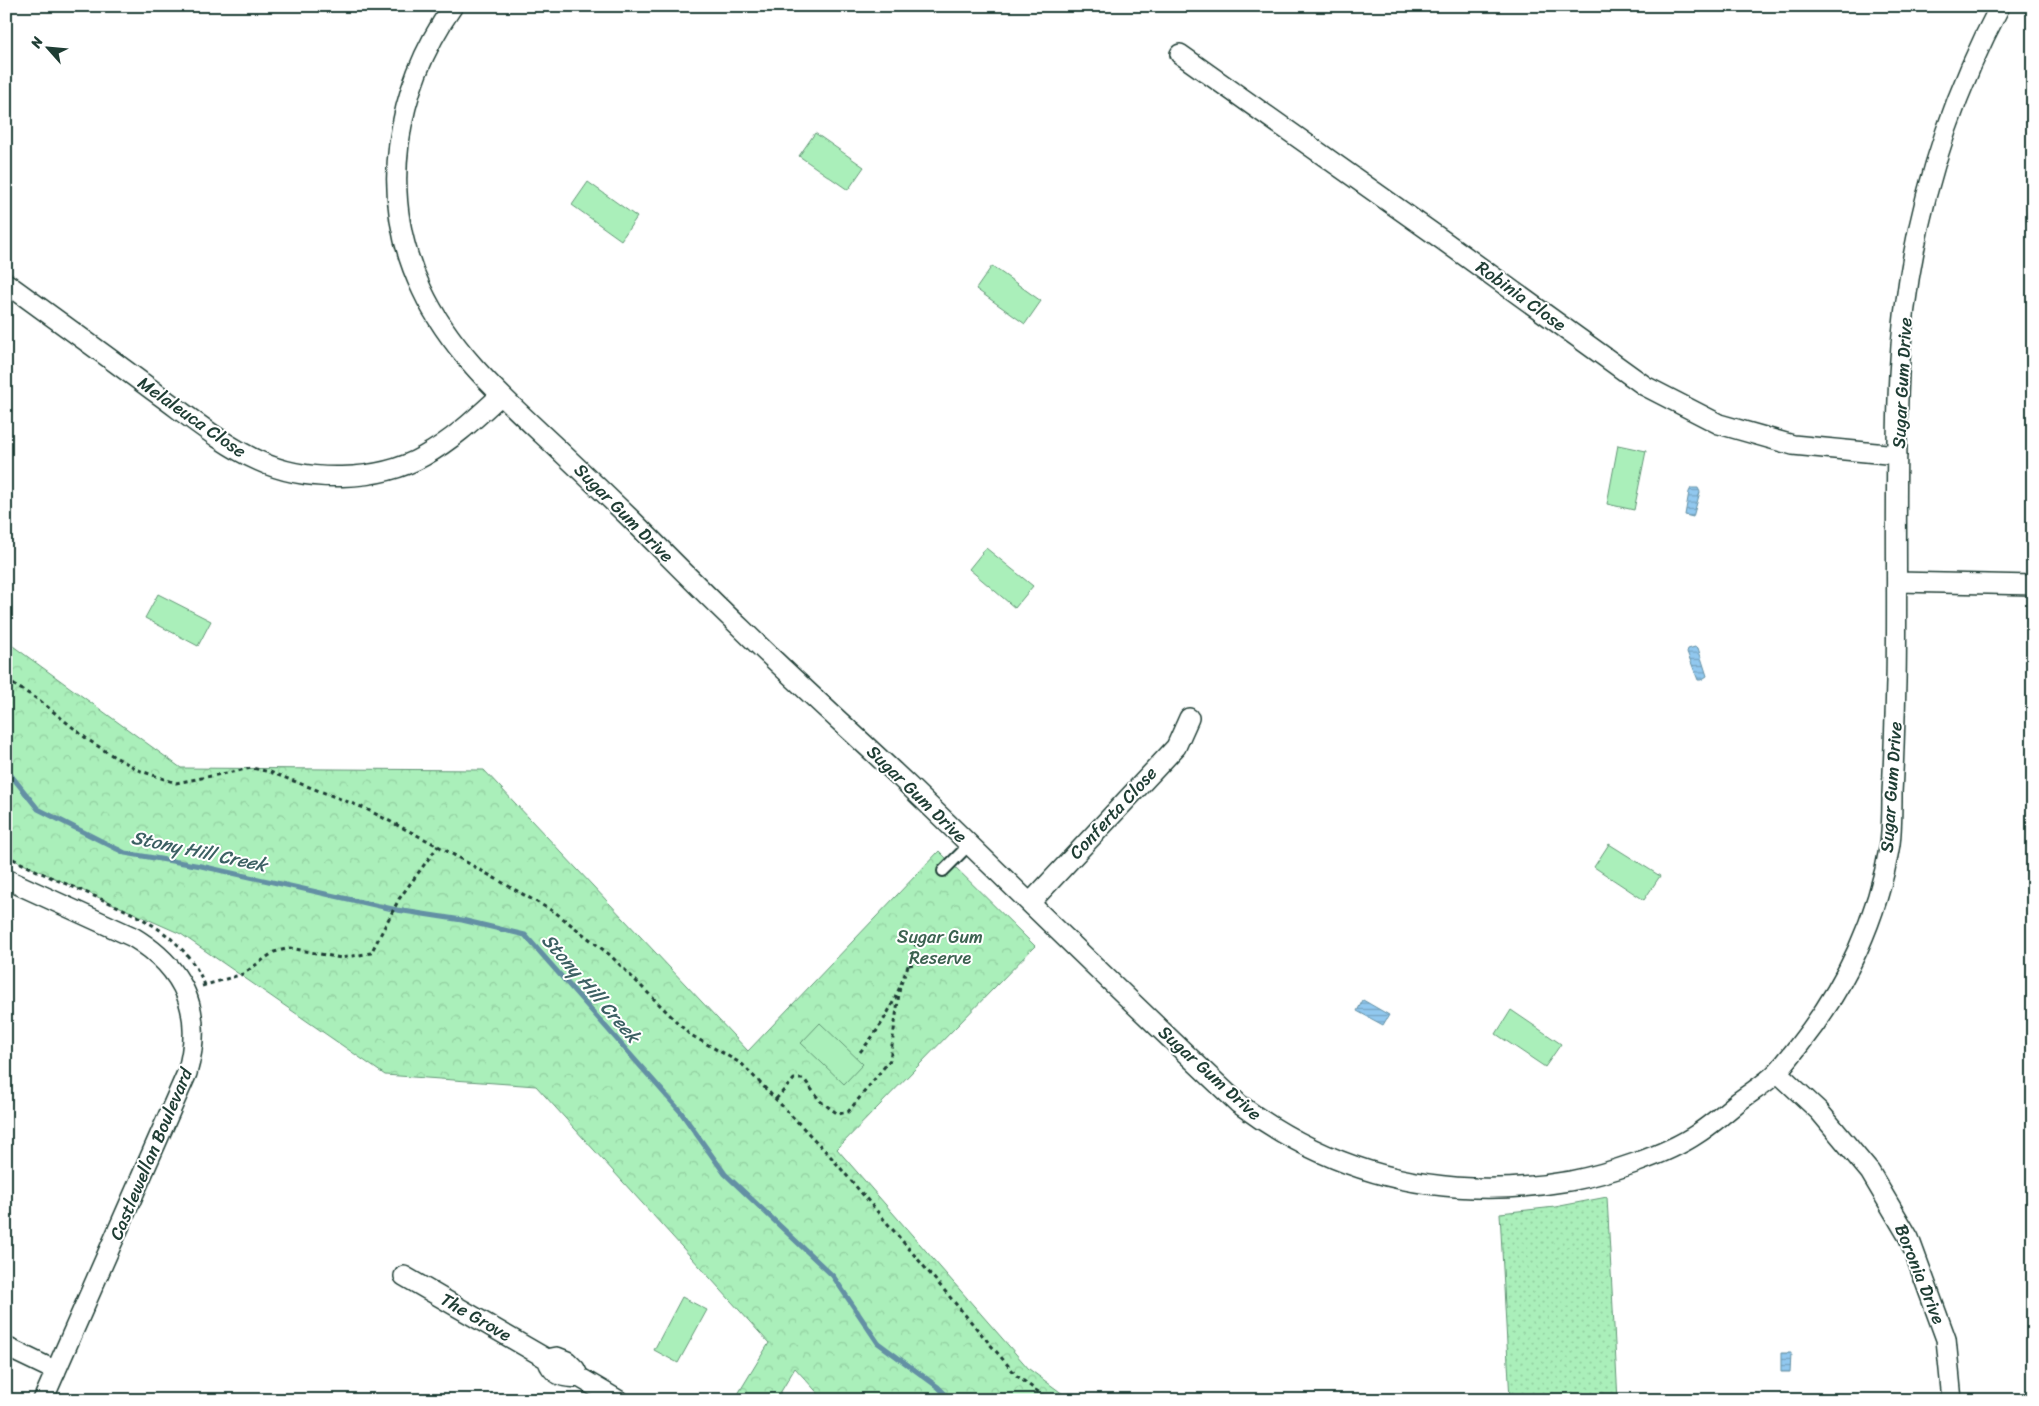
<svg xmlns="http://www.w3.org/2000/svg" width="2039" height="1406" viewBox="0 0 2039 1406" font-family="Sriracha,sans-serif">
<defs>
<pattern id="grass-dots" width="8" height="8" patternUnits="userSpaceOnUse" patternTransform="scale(1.25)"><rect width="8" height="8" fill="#aaefba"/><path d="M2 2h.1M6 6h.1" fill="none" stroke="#92cea0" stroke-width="1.8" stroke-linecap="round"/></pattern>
<pattern id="forest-crowns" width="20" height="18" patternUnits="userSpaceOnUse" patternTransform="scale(1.25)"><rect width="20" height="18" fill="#aaefba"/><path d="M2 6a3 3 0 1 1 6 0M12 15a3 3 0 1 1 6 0" fill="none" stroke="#92cea0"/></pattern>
<pattern id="water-rules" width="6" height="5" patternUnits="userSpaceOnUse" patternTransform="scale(1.25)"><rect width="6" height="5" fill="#91c8ef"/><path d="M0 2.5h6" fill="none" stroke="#76a4c2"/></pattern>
</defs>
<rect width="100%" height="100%" fill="#fff"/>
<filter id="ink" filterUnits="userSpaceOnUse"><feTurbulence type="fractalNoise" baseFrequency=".02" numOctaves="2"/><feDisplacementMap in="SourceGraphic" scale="10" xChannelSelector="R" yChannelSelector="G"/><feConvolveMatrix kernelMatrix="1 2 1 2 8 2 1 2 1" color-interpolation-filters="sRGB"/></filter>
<g filter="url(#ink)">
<path fill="url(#grass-dots)" stroke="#649677" d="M1607,1197l11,203h-108l-10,-187 55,-6z"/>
<path fill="url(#forest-crowns)" stroke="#649677" d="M6,641l175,127 303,2 264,281 191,-200 96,95 -198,203 192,220 42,31h-247l-29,-32 -19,32h-28l-10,-6 31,-51 -233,-257 -151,-11 -204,-141 -167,-74 -8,-5z"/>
<path fill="#aaefba" stroke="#649677" d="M815,133l49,34 -16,23 -49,-34z
M588,182l49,35 -16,23 -49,-35z
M992,266l49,35 -16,23 -49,-35z
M1618,445l28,6 -12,59 -27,-6z
M986,548l47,38 -18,22 -46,-39z
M158,594l53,27 -13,25 -53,-28z
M1609,844l51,32 -16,24 -50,-33z
M1511,1010l50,34 -16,23 -49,-33z
M820,1023l43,41 -19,20 -43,-41z
M682,1297l25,13 -29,53 -24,-13z"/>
<path fill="url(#water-rules)" stroke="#6390a4" d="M1691,488h7l2,4 -7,25 -8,-2 4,-23z
M1695,647l3,1 9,28 -6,4h-3l-11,-28 1,-3z
M1363,1000l26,15 -6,10 -26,-14z
M1781,1353h10l-1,19h-9z"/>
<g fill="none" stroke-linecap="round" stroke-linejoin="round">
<path stroke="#6390a4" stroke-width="5" d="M6,769l32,40 87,44 76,13 196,44 65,10 63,15 155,176 45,63 108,102 45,67 60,44 13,13"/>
<g stroke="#1f3d34" stroke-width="14">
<path id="service" d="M943,871l26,-26"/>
</g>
<g stroke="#1f3d34" stroke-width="22">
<path id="minor" d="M453,6c-58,83 -76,191 -31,284 27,58 75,102 121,145 30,28 60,57 90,86 36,36 72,73 109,108 54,53 110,103 165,155 111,107 220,215 332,320 99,74 210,98 331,77 37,-7 96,-26 127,-47 15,-10 28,-21 41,-32 13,-10 29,-19 40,-31 8,-9 15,-18 22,-27 46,-58 78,-127 90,-200 2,-17 2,-35 2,-51 2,-37 3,-74 4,-111 2,-103 -2,-206 3,-308 7,-129 41,-254 101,-368
M1180,54l264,187 201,145 74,38 74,21 104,10
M6,283c51,37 102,74 153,112 32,23 64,50 100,66 47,22 120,21 165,-5 29,-16 53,-39 77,-61
M1898,582l135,3
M6,879l127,58c53,32 71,77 54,136l-144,327
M1030,903l146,-156 13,-29
M1777,1072l42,39 51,61 39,66 37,101 6,61
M404,1276l143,83 10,-2 10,4 8,8 4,8 39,23
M6,1347l50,24
M547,1359c5,15 16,20 32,18"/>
</g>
<path stroke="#1f3d34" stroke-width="3" stroke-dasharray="4 4" stroke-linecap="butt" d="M6,680l33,20 48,39 26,17 28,15 35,12 76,-15 18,4 94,36 74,38 118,67 54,42 79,79 53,30 89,93 186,219 32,24
M6,855c30,17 63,30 95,44 45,20 83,38 104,86
M909,965l26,-5 17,1
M202,986l41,-12 31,-22 16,-4 51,10 30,-5 28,-54 39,-53
M860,1052c31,-35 40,-65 56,-108
M776,1099l18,-20h10l16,22 18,13 10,-2 42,-52 10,-74"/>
<use href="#service" stroke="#fff" stroke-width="10"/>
<use href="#minor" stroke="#fff" stroke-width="19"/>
</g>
</g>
<g text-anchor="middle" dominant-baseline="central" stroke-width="4" stroke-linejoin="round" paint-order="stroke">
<g font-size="18" fill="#1f3d34" stroke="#fff">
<text transform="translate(1521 296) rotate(36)">Robinia Close</text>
<text transform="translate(1902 383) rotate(-87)">Sugar Gum Drive</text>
<text transform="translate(192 417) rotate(35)">Melaleuca Close</text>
<text transform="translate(624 513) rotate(45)">Sugar Gum Drive</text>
<text transform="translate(1891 787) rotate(-86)">Sugar Gum Drive</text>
<text transform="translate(917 794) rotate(44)">Sugar Gum Drive</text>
<text transform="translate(1113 813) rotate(-47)">Conferta Close</text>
<text transform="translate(1210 1073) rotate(42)">Sugar Gum Drive</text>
<text transform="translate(151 1154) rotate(-67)">Castlewellan Boulevard</text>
<text transform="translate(1920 1274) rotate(68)">Boronia Drive</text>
<text transform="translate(476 1317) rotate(30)">The Grove</text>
</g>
<g font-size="18" fill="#3b614f" stroke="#fff">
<text x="940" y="937">Sugar Gum<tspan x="940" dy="21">Reserve</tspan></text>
</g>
<g font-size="19" font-style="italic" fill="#3c6063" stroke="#fff">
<text transform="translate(199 851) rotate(12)">Stony Hill Creek</text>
<text transform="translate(591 988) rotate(49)">Stony Hill Creek</text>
</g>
</g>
<rect width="2039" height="1406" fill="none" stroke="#fff" stroke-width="25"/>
<rect x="12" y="12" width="2014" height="1381" fill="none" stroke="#1f3d34" stroke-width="2" filter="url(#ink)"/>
<g transform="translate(48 48) rotate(297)" stroke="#ffffff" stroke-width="4" paint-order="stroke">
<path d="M0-4L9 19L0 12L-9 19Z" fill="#1f3d34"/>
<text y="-8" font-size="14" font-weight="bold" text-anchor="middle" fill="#1f3d34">N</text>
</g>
</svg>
